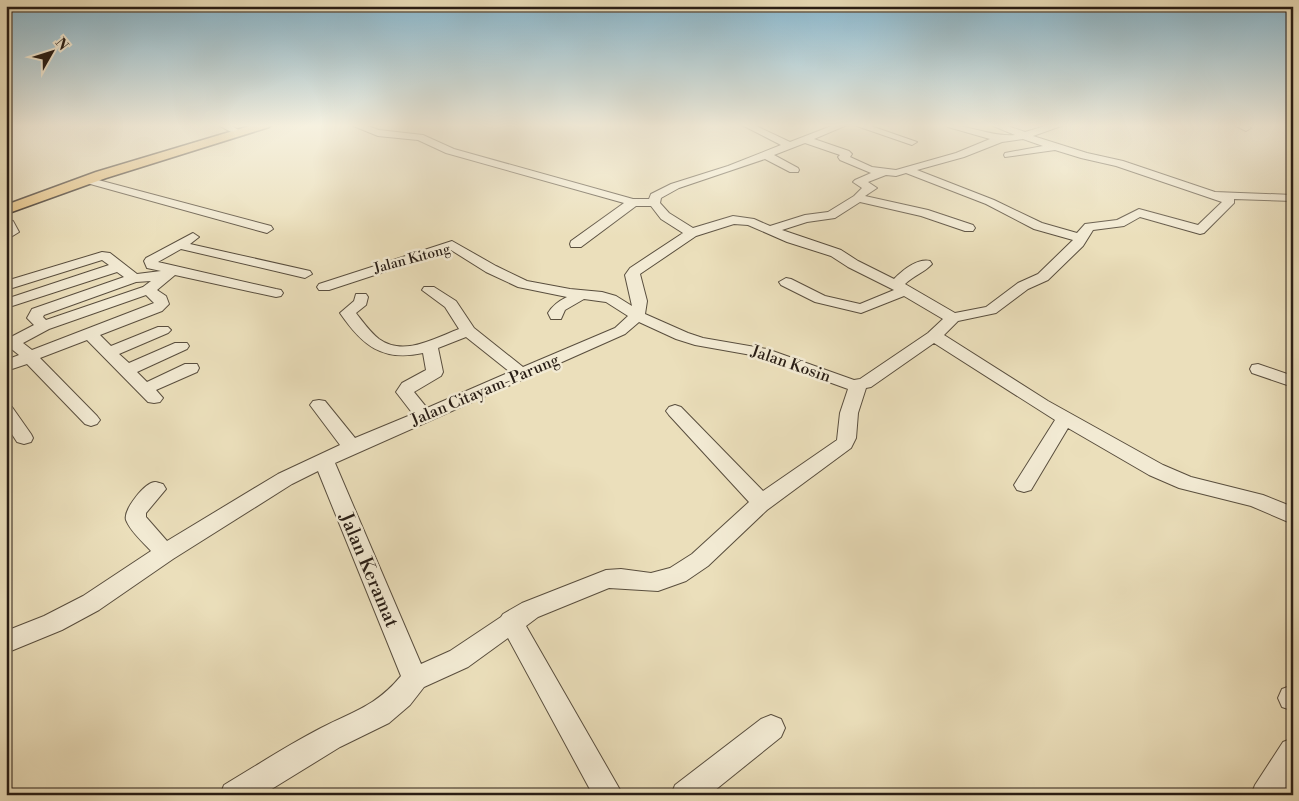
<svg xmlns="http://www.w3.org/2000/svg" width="1299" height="801" viewBox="0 0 1299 801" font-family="'Libre Bodoni',serif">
<rect width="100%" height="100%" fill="#ebdfbb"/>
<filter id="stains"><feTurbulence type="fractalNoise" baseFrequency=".004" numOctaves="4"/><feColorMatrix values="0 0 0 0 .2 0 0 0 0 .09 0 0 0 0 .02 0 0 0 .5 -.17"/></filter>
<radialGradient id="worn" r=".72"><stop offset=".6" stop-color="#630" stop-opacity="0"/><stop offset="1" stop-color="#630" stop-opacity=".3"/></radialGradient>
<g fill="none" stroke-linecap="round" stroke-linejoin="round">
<g stroke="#594e3e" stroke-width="2">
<path id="minor" d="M218,125h12l12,7 -5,3z
M351,125h14l14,5 44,5 31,14 179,50h16l2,-5 20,-10 57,-18 53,-21 -39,-20h12l36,17 44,-17h13l-33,14 35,12 3,3 -2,3 22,10 24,3 60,-17 34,-14 -42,-12 -2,-2c24,0 45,12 69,10l-24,-10h14l20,7 24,-7h15l-31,11 54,17 36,8 92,31 78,3v6l-59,-2v4l-30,30 -4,1 -60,-17 -16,9 -31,4 -10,16 -35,34 -20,9 -32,24 -38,8 -14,14 104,66 115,64 28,12 72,18 30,12v17l-42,-18 -72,-18 -30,-13 -81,-47 -37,62 -7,2 -7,-2 -3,-5 41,-65 -121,-77 -63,44 -5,1 -8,25 -2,25 -5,10 -84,62 -59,56 -22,15 -28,10 -49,-3 -71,29 -12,9 97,169h-30l-85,-157 -40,29 -44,20 -14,18 -21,18 -49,24 -78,48h-42l4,-10c32,-19 64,-40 97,-57 33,-17 55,-22 80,-52l-83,-205 -26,13 -119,75 -74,51 -37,20 -56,23v-22l38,-15 39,-20 68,-45c-8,-9 -21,-20 -25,-31 -3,-10 19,-38 29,-38 2,0 7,2 8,2l3,5 -20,24v4l21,24 111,-67 62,-29 -30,-40 3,-4 6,-1 6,1 30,37 58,-24 -17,-22 6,-9 24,-13 -3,-17c-41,9 -61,-8 -83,-40l14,-12 2,-7h10l2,3 -2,8 -10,8c7,9 14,19 23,26 25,18 56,-1 80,-10l-14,-22 -23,-17 2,-3h10l22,14 18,27 49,39 92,-39 13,-12 -22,-14 -22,-3 -19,11 -4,9h-10l-3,-6c5,-8 11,-12 19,-16l-49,-10 -32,-15 -35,-22 -122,40h-10l-2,-3 2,-3 133,-43 44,25 31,15 43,8 32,3 14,4 16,10 -7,-31 5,-7 53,-35 -22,-14 -10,-13h-15l-55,41h-10l-1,-3 1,-3 53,-38 -178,-50 -28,-13 -40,-4zM1023,139l20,7 -38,7 -1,2 1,2 50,-7 26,8 35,8 106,36 -24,23 -59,-16 -22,11 -32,4 -8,9 -35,-10 -48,-23 -77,-30 47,-13 38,-15zM805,143l35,12 -2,2 2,3 31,13 -16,7 -2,2 9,6 -8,8 -26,16 -23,3 -35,11 -16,-7 -21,-3 -40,12 -24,-15 -9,-10 1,-5 18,-10 86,-29 25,13h8l1,-2 -1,-2 -24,-13zM906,173l80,31 48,25 39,11 -35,34 -20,9 -32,24 -31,6 -50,-29c8,-8 20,-12 27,-20l-2,-3c-13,-3 -27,9 -36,18l-36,-18 -17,-11 -59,-20 25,-8 28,-4 25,-16 61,14 44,15h8l2,-3 -2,-3 -45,-15 -63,-14 12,-8 -9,-6 18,-7 10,1zM734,224l14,1 39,17 44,14 17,11 46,23 -34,14 -35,-8 -34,-17 -5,-1 -7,4 2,3 34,17 46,11 43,-17 39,23 -15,14 -68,46 -6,1 -87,-31 -64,-11 -15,-5 -43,-19 2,-13 -7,-27 56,-38zM639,322l37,17 19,6 62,11 91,33 -8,24 -3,27 -74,51 -82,-84 -6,-2 -6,2 -3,4 3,4 80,87 -57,52 -22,14 -19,5 -30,-4 -15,1 -84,33 -19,11 -2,3 -51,34 -29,13 -86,-201 290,-129zM466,337l44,35 -83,36 -13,-16 27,-16 2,-4 -5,-24z
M854,125h14l49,17 -5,3 -3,-1z
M1234,125h13l4,3 -5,3z
M87,177l184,49 2,3 -6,4 -184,-51 -1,-2z
M9,220l4,1 6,11 -13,8v-19z
M193,233l6,4 -9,7 120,27 2,3 -7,4 -124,-29 -23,13 118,27 5,1 2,3 -2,3 -5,1 -101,-22 -18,15 9,6 3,8 -7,7 -62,24 11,11 47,-19h10l3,3 -3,3 -49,21 10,9 46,-20h12l2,3 -2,3 -50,23 10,10 38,-18h12l2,4 -2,4 -41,18 7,8 -3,4 -6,1 -6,-1 -61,-62 -47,18 57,58 3,4 -3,4 -6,2 -6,-2 -58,-60 -21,7v-11l13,-5 -10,-8 -2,-6 2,-3 25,-13 -7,-7 5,-9 92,-32 -7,-5 -111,36v-9l103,-34 -7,-5 -96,30v-9l96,-29 8,1 27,21 24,-3 -14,-3 -3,-7 2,-3zM151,281l-8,6 -97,33 -3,-3 1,-2 92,-33zM146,295l8,8 -122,47 -9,-7 26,-14z
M1258,364l35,12v11l-41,-14 -2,-4 2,-4z
M6,405l6,2 19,27 2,4 -2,4 -7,2 -7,-2 -11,-17z
M1293,685v24l-2,1 -9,-3 -4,-9 4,-9z
M771,715l10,4 4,9 -4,9 -72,58h-38l4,-10 86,-66z
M1293,738v40l-11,17h-31l4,-10 28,-43z"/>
</g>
<g stroke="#281d15" stroke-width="3">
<path id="major" d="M253,125h18l-2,2 -163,51 -100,36v-9l90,-33z"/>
</g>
<use href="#minor" fill="#f2ead3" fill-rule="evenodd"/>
<use href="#major" fill="#e6c07e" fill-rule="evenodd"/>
</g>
<linearGradient id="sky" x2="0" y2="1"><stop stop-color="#88b8d0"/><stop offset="0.53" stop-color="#f6f1e0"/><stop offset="1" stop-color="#f6f1e0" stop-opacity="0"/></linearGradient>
<rect width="1299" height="237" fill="url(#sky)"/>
<g text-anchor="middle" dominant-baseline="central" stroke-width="5" stroke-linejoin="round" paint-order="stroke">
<g font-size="14" fill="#281d15" stroke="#f2ead3">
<text transform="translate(412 259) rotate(-15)">Jalan Kitong</text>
</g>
<g font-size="16" fill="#281d15" stroke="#f2ead3">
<text transform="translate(791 364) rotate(19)">Jalan Kosin</text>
<text transform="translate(485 390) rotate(-23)">Jalan Citayam-Parung</text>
</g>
<g font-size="19" fill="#281d15" stroke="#f2ead3">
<text transform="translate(369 570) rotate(67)">Jalan Keramat</text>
</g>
</g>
<rect width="1299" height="801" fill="none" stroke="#ebdfbb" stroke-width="25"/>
<rect x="8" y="8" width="1284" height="786" fill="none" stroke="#281d15" stroke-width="2.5"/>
<rect x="12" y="12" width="1274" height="776" fill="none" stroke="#281d15"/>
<g transform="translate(52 52) rotate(51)" stroke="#f2ead3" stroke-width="4" paint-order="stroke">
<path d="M0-4L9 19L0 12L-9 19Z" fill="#281d15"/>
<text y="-8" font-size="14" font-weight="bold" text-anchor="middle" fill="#281d15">N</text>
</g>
<rect width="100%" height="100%" filter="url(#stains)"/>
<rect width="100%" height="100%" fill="url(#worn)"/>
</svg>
